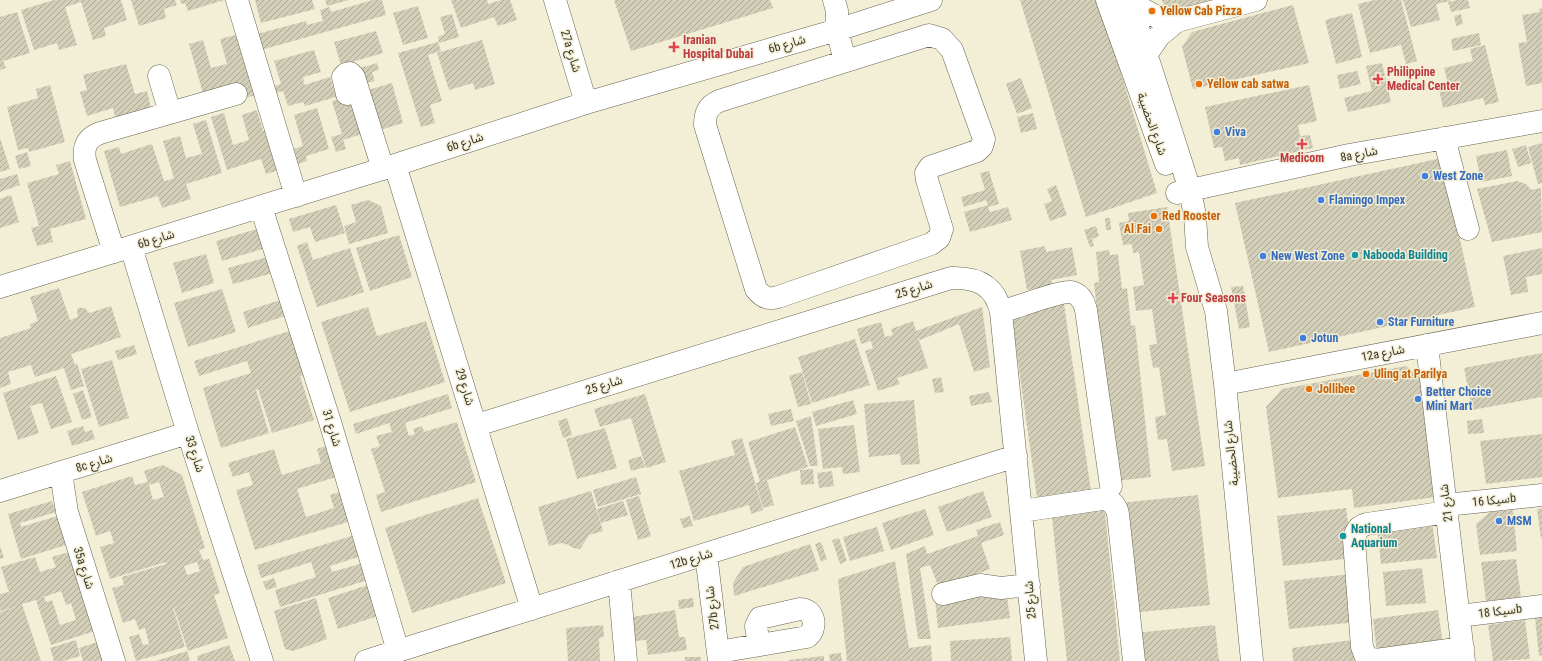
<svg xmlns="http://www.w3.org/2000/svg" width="1542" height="661" viewBox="0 0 1542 661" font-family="'Roboto Condensed','Noto Sans Arabic',sans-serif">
<defs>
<pattern id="building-hatch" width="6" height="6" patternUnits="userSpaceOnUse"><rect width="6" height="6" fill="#d3ceb7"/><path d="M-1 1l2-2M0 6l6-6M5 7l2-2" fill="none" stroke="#aca895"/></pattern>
</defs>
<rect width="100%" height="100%" fill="#f3eed6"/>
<path fill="url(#building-hatch)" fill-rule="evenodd" d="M54,0h67l6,20 -23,8 2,8 -13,4 -12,-38 -16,5 12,38 -18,5 -2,-7 -23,7 -13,-40z
M131,0h44l2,5 -13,4 2,9 -27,8z
M180,0h44l-36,11 -3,-8 -4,1z
M255,0h57l3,9 -54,14z
M325,0h24l-22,6z
M373,0h9l4,15 -125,35 -4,-16 49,-13 1,4 16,-4 -3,-11 9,-3 2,5z
M451,0h36l1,4 13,-4h9l7,20 -19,6 -4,-9 -33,11z
M614,0h156l3,8 -142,43z
M1020,0h79l58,193 -71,24z
M1162,0h47l-31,10 -14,-4z
M1375,0h26l16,61 -11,3 -5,-19 -31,8 -12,-49z
M1403,0h47v1l-14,3 4,16 -29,7z
M1458,0h10l2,8 -19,4 -3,-10z
M1293,5l16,58 -116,26 -11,-42 10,-15z
M418,6l10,32 -25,7 -10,-32z
M1542,8v75l-16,3 -8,-43 9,-1 -5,-27 18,-3 -1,-3z
M17,12l13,41 -27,8 3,7 -6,2v-53z
M1352,13l10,44 -26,7 -11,-44z
M452,14l7,23 -20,6 -1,-6 7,-3 -5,-17z
M1461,14l2,10 -7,2 -2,-10z
M376,31l7,22 -42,12 -7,-23z
M1479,33l2,12 -28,6 -2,-12z
M236,35l13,44 6,-2 5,17 -15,4 -41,-1 -15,-53 14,-4 8,28 16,-4 -7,-25z
M482,40l13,44 -20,6 -2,-7 -24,7 -12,-37z
M438,42l3,9 -13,4 14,46 -12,4 5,18 -14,4 -23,-74z
M1485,45l14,57 -14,3 -2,-7 -40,10 -4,-19 10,-2 -5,-19 29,-7 -3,-12z
M314,50l7,22 -18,5 1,8 26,-8 6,20 -31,9 -2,-4 -15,4 -5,-15 -7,2 -2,-7 7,-2 -7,-23z
M377,63l2,7 -7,2 3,9 -9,2 2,7 24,-7 11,40 -23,7 -26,-60z
M1382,63l9,39 -43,10 -4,-14 28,-7 -6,-25z
M126,64l9,30 12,-3 4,17 -36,9 -2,-9 -26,8 -7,-24 7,-2 -4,-15z
M1357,71l4,13 -21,5 -3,-14z
M1021,78l11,30 -15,6 -11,-30z
M50,85l15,57 -36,10 -1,-4 -10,2 -11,-43 31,-9 -2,-9z
M1309,85l8,36 -19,4 2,11 10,-1 3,13 -73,17 -1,-7 -14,3 -3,-14 -8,1 -9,-41z
M354,94l11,39 -22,7 3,9 -10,3 -5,-15 11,-3 -10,-33z
M317,108l12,41 -23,7 1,5 -9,3 -4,-15 9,-3 -9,-31z
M257,110l6,21 7,-2 12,40 -16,5 -5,-15 -34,11 -16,-53 13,-4 9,32 16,-5 -7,-25z
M1033,113l4,16 -16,4 -4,-16z
M206,120l16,53 -36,11 5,15 -29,9 -4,-12 -38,11 -16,-56 15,-4 2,7 31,-10 12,37 5,-1 5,-2 -11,-37 17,-5 6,22 16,-4 -9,-30z
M0,138l10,31 -10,3z
M1542,143v40l-4,1 -10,-37z
M1526,145l5,18 -13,4 -6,-18z
M1507,150l5,26 -31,6 -5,-26z
M27,152l4,14 -12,3 -4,-13z
M1442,158l33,149 -206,45 -34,-149z
M70,161l16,58 -36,10 3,13 -16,4 -6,-18 8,-2 -12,-43 32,-9 -3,-9z
M989,171l10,33 -11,3 2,5 18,-5 4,13 -42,12 -6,-20 24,-7 -2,-5 -22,7 -3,-10 24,-7 -5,-17z
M17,174l3,11 -20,7v-13z
M1517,181l9,3 5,6 10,-2 1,44 -50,10 -15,-53z
M1056,185l11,30 -17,6 -6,-17 8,-3 -5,-12z
M11,195l8,27 -19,6v-29z
M368,200l13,6 7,27 -39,11 -5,-18 12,-4 -5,-17z
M336,205l9,28 -30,9 -5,-15 -17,5 -4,-13z
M1167,207l38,259 -33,5 -5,-32 -9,1 -3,-23 11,-2 -7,-48 -6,1 -4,-23 8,-1 -5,-35 -16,2 -3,-24 11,-2 -5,-33 -6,1 -1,-9 -9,1 -4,-22 10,-2 -1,-8z
M1105,218h5l1,12h-5z
M1096,226l3,10 -7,3 2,7 -4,1 -6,-17z
M260,228l6,20 -44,13 -6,-20z
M399,235l13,42 -42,14 -14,-43z
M307,242l6,18 37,-12 14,44 -47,15 -20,-61z
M1045,246l1,6 26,-5 5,28 -26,5 2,5 -26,5 -7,-39z
M1542,248v26l-16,3 2,15 -17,3 -8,-39z
M1109,250l1,5 8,-1 4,35 5,-1 4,38 4,-1 16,152 -35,4 -22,-198 5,-1 -3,-30z
M206,254l8,29 -32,10 -9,-30z
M268,257l5,16 -40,11 -5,-16z
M1243,286l7,41 -11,2 -8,-42z
M59,288l11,32 8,-3 -1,-6 1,-3h7l4,5 22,-7 10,31 -50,17 4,11 2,-2 7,23 -13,4 -7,-22 -29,9 -4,-12 -23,7 3,12 -11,4v-50l31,-10 -1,-4 8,-3 -8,-24z
M222,289l14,43 -48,15 -14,-44z
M280,300l5,16 -37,12 -5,-16z
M1064,304l27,187 -54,7 -26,-187z
M368,307l9,29 49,-15 19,61 -95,30 -29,-90z
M982,307l8,60 -16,5 -15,-48 -39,16 -2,-3 10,31 -31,10 3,6 -22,7 -13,-40 8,-3 -2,-7 -10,3 -4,-15 24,-7 4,15 8,-2 -2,-6 22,-8 3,10z
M290,331l14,44 -4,1 14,44 -42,13 -14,-44 -2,1 13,43 -48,15 -18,-60 48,-15 -4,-12 -48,15 -5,-15z
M855,339l15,46 -58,18 -14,-46z
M134,345l3,9 -19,6 -3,-9z
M1542,353v44l-70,13 -8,-42z
M112,360l17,58 -30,9 -18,-58z
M1406,366l14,11 10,58 6,62 -82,11 -2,-19 -74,9 -12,-91 16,-18z
M802,372l9,32 -13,3 -9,-31z
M56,376l16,46 -21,7 -9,-26 -12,3 9,27 -21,7 -15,-47z
M941,377l3,15 -9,1 -3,-14z
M83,390l9,27 -10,3 -9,-26z
M989,392l3,10 -21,4 -2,-10z
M448,394l4,14 -47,15 4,13 6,-2 -2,-5 9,-3 2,6 33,-10 19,60 -95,30 -5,-17 9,-3 -14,-43 9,-3 -4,-10 16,-4 -3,-9 -33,11 -3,-10z
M645,394l21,68 -20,6 -15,-50 -31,9 -6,-18z
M853,400l4,14 -41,12 -4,-14z
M914,400l6,64 -19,1 -1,-11 -31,3 -5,-53z
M791,409l3,12 -23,5 -3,-12z
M811,416l7,50h-8l-14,-45z
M567,418l5,17 -9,3 -5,-17z
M1482,419l2,14 -16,1 -1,-13z
M854,425l6,47 -17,2 -1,-7 -19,2 -5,-40z
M83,426l2,6 7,-2 3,9 -23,7 -5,-15z
M795,427l13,40 -48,15 -12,-40z
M605,428l12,40 -40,11 -11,-40z
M1542,434v43l-56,7 -6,-43z
M742,438l21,72 -12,4 -2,-9 -55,16 -15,-50 56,-16 -4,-14z
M326,446l10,31 -39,12 9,28 28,-9 -4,-13 12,-4 9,30 -96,29 -19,-60 17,-5 -4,-13 -16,5 -5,-14 46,-14 8,26 39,-12 -4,-14z
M641,456l4,11 -14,4 -3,-11z
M163,465l19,10 23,73 -6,2 4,10 6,-1 11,34 -6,2 14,43 -40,13 -14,-43 37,-12 -38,12 12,39 -49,14 -7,-24 10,-3 4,11 6,-1 -4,-16 -6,2 -4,-11 -12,4 -11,-35 12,-3 -2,-8 44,-13v-2l-56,17 -10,-32 14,-4 -4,-12 -14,5 -14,-44 50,-16 3,9 13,-3 -4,-11zM159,482l5,15 -11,3 -4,-15zM197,562l3,9 -13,4 -3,-9z
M813,469l1,15 -13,1 -1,-15z
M832,471l2,15 -15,2 -2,-15z
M636,477l5,17 -43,13 -5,-17z
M767,480l7,25 -11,3 -7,-25z
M591,491l12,40 -14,4 -9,14 -7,-1 -4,-3 -8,-2 -12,3 -11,-39z
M983,491l9,26 -45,15 -9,-25z
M1198,495l12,110 -79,8 -11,-110z
M639,496l12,40 -13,4 -12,-40z
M478,498l28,85 -94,30 -27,-85z
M52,501l4,11 -36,11 1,4 40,-12 8,29 -48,15 -13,-45z
M623,501l5,14 -27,8 -4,-14z
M1104,503l16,158h-53l-16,-153z
M1346,508l7,50 -70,8 -6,-50z
M1542,508v29l-1,1 -4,-29z
M925,509l9,26 -43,15 -9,-27z
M1513,510l4,41 -37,4 -4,-31 14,-12z
M690,516l3,10 -10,2 -3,-9z
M1432,521l5,37 -56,6 -4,-37z
M1000,522l4,13 -23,8 9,26 -51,19 -9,-23 -10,3 11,71h-13l-12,-85 19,-8 2,8 51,-18 -2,-6z
M877,527l7,24 -34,10 -7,-24z
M355,535l6,21 -31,10 2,6 31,-9 5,17 -88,27 -5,-17 41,-13 -5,-15 -50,16 -4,-13z
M839,538l8,23 -7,3 -8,-24z
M821,542l6,17 -6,3 -6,-18z
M810,544l9,26 -85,26 -1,-13 10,-16z
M0,546l4,12 -4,1z
M69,552l26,79 -44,14 -15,-45 -14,4 19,57h-41v-49l18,-6 -18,5v-17l9,-2 -8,-25 34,-10 5,15 16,-5 -4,-10zM61,591l5,14 5,-2 5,17 -16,5 -8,-25 -6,2 -2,-5z
M1516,559l5,38 -35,4 -5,-39z
M895,561l14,87 22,-3 1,16h-85l-9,-82z
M1422,568l4,35 -40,3 -3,-34z
M1352,574l5,48 -68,7 -5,-48z
M274,578l3,9 -11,3 -3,-8z
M368,585l10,31 -40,13 -10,-31z
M1006,590l4,28 -72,10 -3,-29z
M316,598l11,41 -34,12 -8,-2 -11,-38z
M693,598l1,9 -15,2 -1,-9z
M675,610l4,27h6l2,13 -39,5 -2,-15 -11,1 -3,-24z
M1438,610l5,34 -66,9 -4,-34z
M1542,617v38l-3,1 -4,-38z
M1525,620l5,39 -37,2 -5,-36z
M603,625l1,12 -5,1 1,23h-32l-2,-33z
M1215,625l4,36h-81l-3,-28z
M1010,637l2,24h-61l-1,-20z
M76,640l4,16 -17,5h-9l-4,-13z
M1352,640l3,21h-62l-1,-13z
M98,642l6,19h-21l-4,-13z
M229,645l6,16h-37l-1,-5z
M187,651l3,10h-34z
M841,653l1,8h-12l-1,-7z
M824,656v5h-35v-1z
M685,657h16v4h-16z"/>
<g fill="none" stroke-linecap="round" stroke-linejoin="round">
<g stroke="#68634f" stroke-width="23">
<path id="minor" d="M237,0l59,196
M555,0l31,103
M834,0l3,11v19l8,31
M1107,0l59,164
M1129,0l61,190 5,26 2,31 19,64 9,73 27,277
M1129,2l28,15 20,4 79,-21
M929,35l13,4 10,11 32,89 -2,7 -5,5 -47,16 -4,6 1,7 15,49 -3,9 -8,6 -153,53c-10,3 -16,0 -22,-8l-51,-164c0,-12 3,-19 14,-24z
M1146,55l13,-19 18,-15
M159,76l11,37
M347,94l-4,-17 3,-3 4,-1 4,4 29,92
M1444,138l24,91
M395,165l137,444
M1177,193l172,-38 193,-34
M261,207l69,215 68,229
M131,247l57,186 74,228
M114,252l-29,-92c-2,-14 2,-22 15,-27l136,-39
M0,287l395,-122 191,-62 251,-73 94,-30
M1001,312c14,-4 57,-21 70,-20 9,2 13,9 15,18l25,176
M1427,345l37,316
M1225,384l317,-61
M477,425l474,-147c26,-1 44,7 50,34l35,349
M61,473l6,39 47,149
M0,491l188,-58
M1446,505l96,-10
M1022,511l80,-12c9,0 14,6 16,15l16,147
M1447,512l-80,12c-8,2 -12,7 -13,16l8,107 4,10 10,3 87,-12
M706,554l13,107
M619,581l7,80
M943,594l37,-9 21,3 28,-3
M1459,616l83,-10
M718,652l89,-15c11,-8 8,-28 -7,-28l-40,9 -4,8 3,19
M366,661l650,-205"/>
</g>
<use href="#minor" stroke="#fff" stroke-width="22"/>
</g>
<g fill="#e8710a" stroke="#f3eed6" stroke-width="1.5">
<circle cx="1152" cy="11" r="4"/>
<circle cx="1199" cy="84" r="4"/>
<circle cx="1154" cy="216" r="4"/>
<circle cx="1159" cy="229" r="4"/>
<circle cx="1366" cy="374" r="4"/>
<circle cx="1309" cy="389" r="4"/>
</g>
<g fill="#e0444e" stroke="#f3eed6" stroke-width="1.5">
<path d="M672 41h4v4h4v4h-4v4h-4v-4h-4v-4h4z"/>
<path d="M1376 73h4v4h4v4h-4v4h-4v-4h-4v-4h4z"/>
<path d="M1300 138h4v4h4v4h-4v4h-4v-4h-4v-4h4z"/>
<path d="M1171 292h4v4h4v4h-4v4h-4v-4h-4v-4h4z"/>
</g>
<g fill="#3f7fe0" stroke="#f3eed6" stroke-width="1.5">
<circle cx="1217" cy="132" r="4"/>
<circle cx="1425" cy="176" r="4"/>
<circle cx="1321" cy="200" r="4"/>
<circle cx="1263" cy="256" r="4"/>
<circle cx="1380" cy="322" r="4"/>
<circle cx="1303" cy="338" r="4"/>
<circle cx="1418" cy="399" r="4"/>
<circle cx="1499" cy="521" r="4"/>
</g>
<g fill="#0f9aa8" stroke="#f3eed6" stroke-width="1.5">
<circle cx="1355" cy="255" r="4"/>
<circle cx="1343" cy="536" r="4"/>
</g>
<g text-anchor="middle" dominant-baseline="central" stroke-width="3" stroke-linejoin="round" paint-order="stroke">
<g font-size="12" font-weight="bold" fill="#c56008" stroke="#f3eed6" text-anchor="start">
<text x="1160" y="11">Yellow Cab Pizza</text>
<text x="1207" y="84">Yellow cab satwa</text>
<text x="1162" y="216">Red Rooster</text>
<text x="1151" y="229" text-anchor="end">Al Fai</text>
<text x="1374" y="374">Uling at Parilya</text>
<text x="1317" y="389">Jollibee</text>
</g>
<g font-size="12" font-weight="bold" fill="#be3a42" stroke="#f3eed6" text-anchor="start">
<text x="683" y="40">Iranian<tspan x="683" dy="14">Hospital Dubai</tspan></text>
<text x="1387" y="72">Philippine<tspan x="1387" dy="14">Medical Center</tspan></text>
<text x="1302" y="158" text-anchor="middle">Medicom</text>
<text x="1181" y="298">Four Seasons</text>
</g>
<g font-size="12" fill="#36342b" stroke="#f3eed6">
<text transform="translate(787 44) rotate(-16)">6b شارع</text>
<text transform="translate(571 51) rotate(73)">27a شارع</text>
<text transform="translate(1152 124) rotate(70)">شارع الحضيبة</text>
<text transform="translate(465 142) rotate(-18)">6b شارع</text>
<text transform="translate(1359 154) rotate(-11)">8a شارع</text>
<text transform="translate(156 239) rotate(-17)">6b شارع</text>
<text transform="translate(914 289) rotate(-17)">شارع 25</text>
<text transform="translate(1383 353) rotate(-11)">12a شارع</text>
<text transform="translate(604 385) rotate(-17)">شارع 25</text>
<text transform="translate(465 387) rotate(73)">شارع 29</text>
<text transform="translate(332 428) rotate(73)">شارع 31</text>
<text transform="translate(1231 453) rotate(-96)">شارع الحضيبة</text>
<text transform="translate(195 454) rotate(72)">شارع 33</text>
<text transform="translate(94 463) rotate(-17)">8c شارع</text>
<text transform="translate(1494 500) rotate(-6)">سيكا 16b</text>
<text transform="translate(1446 503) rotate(-97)">شارع 21</text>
<text transform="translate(691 559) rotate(-17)">12b شارع</text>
<text transform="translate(84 568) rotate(72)">35a شارع</text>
<text transform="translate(1030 600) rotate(-95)">شارع 25</text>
<text transform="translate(712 608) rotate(-97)">27b شارع</text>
<text transform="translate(1500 611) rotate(-7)">سيكا 18b</text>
</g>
<g font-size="12" font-weight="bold" fill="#366cbe" stroke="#f3eed6" text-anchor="start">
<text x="1225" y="132">Viva</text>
<text x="1433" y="176">West Zone</text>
<text x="1329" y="200">Flamingo Impex</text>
<text x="1271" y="256">New West Zone</text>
<text x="1388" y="322">Star Furniture</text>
<text x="1311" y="338">Jotun</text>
<text x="1426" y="392">Better Choice<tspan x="1426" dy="14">Mini Mart</tspan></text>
<text x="1507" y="521">MSM</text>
</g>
<g font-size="12" font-weight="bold" fill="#0d838f" stroke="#f3eed6" text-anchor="start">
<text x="1363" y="255">Nabooda Building</text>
<text x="1351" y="529">National<tspan x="1351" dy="14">Aquarium</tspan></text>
</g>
</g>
</svg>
